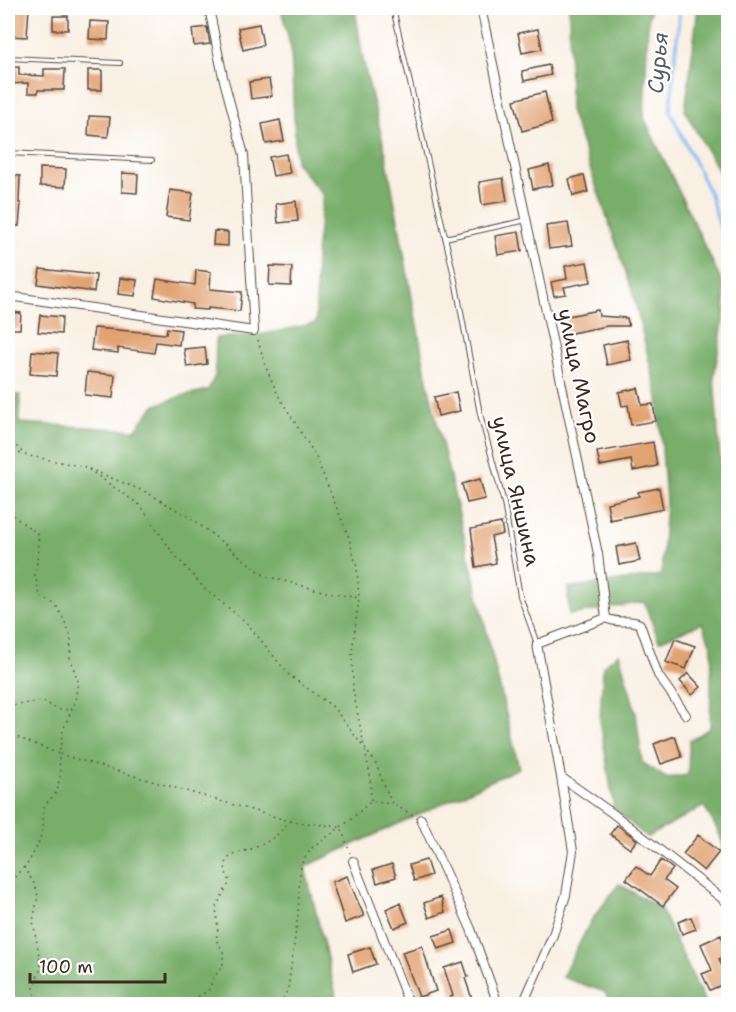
<svg xmlns="http://www.w3.org/2000/svg" width="736" height="1012" viewBox="0 0 736 1012" font-family="'Shantell Sans',sans-serif">
<rect width="100%" height="100%" fill="#fff"/>
<filter id="ink" filterUnits="userSpaceOnUse"><feTurbulence type="fractalNoise" baseFrequency=".0167" numOctaves="2"/><feDisplacementMap in="SourceGraphic" scale="12" xChannelSelector="R" yChannelSelector="G"/><feConvolveMatrix kernelMatrix="1 2 1 2 8 2 1 2 1" color-interpolation-filters="sRGB"/></filter>
<filter id="wash" filterUnits="userSpaceOnUse"><feTurbulence type="fractalNoise" baseFrequency=".008" numOctaves="4" result="noise"/><feDisplacementMap in="SourceGraphic" scale="24" xChannelSelector="R" yChannelSelector="G"/><feGaussianBlur stdDeviation="1.35" result="paint"/><feColorMatrix in="noise" values="0 0 0 0 0 0 0 0 0 0 0 0 0 0 0 0 0 1.4 0 .05"/><feComposite in="paint" operator="in"/></filter>
<g filter="url(#wash)">
<rect width="100%" height="100%" fill="#f9f0e3"/>
<path fill="#78ad6a" stroke="#5a6c44" stroke-width="1.5" d="M281,8h74l8,52 23,95 41,225 92,388 -214,99 33,137h-330v-609h12l-1,28 116,7 19,-24 27,-10 27,-6 7,-14 1,-38 44,-3 56,-12v-68l7,-60 -27,-32 -5,-114z
M569,8h82l-3,13 -4,97 80,168 1,25 -11,65 8,110 6,14v362l-8,-27 -16,-29 -57,31 -33,-28 -14,-89 3,-54 16,-13 17,60 6,49 24,16 22,-3 1,-34 21,-13 2,-80 -10,-25 -43,18 -15,-39 -75,13 -1,-27 93,-13 5,-73 -8,-105 -26,-107 -62,-180z
M698,8h30v169h-6l-37,-66z
M619,884l41,24 46,96h-95l-6,-12 -43,-15 29,-56z"/>
<g fill="none" stroke-linecap="round" stroke-linejoin="round">
<path stroke="#88bbf6" stroke-width="3" d="M680,8l-10,103 40,83 18,60
M728,352l-2,6 2,61"/>
</g>
<g id="blocks">
<path fill="#e2a373" d="M8,8h21l-2,29 -19,-1z
M53,16h15v14h-15z
M90,21l19,1 -1,18 -19,-1z
M259,24l4,21 -20,5 -5,-22z
M207,27l3,17 -16,2 -2,-17z
M538,29l4,20 -20,4 -4,-20z
M549,65l2,10 -27,6 -2,-10z
M19,67v8l25,1v-7h21l-1,21h-26v3h-10v-10l-20,1v-16z
M88,70h14v20h-14z
M269,79l3,17 -21,3 -2,-17z
M545,92l7,31 -30,8 -8,-31z
M89,116l21,1 -2,20 -20,-2z
M280,120l4,21 -18,3 -4,-20z
M286,154l4,19 -17,3 -4,-19z
M549,165l4,20 -20,4 -4,-19z
M40,168l26,1 -1,18 -25,-1z
M122,173l16,1 -1,19 -15,-1z
M8,175l12,1 -1,27h2l-2,23 -11,-2z
M584,175l4,17 -15,4 -4,-17z
M503,178l4,23 -25,4 -3,-23z
M170,190l23,3 -4,27 -23,-3z
M296,201l2,20 -20,2 -2,-19z
M568,223l4,23 -23,3 -3,-23z
M214,231l14,1v14l-15,-1z
M519,232l3,19 -24,4 -3,-19z
M587,262l4,20 -27,5 2,7 -12,2 -3,-14 16,-3 -2,-13z
M270,266l22,1 -1,19 -22,-1z
M40,269l56,6 -2,17 -56,-8z
M196,270l15,2 -1,17 32,3 -2,19 -32,-3v2l-16,-1 1,-5 -39,-7 3,-18 38,6z
M120,278l17,2 -2,16 -17,-2z
M598,310l1,6 28,2 2,8h-22l-41,8 -3,-17z
M8,312l13,1 -1,16h-12z
M40,315l22,2 -1,17 -23,-2z
M94,328l72,6 1,-6 14,2 -2,15 -23,-3 -2,11 -36,-5v5l-27,-3z
M627,340l4,20 -24,5 -4,-20z
M205,347l2,17 -20,3 -3,-18z
M32,351l26,2 -2,23 -26,-2z
M87,372l28,3 -2,23 -28,-3z
M638,388l4,17 11,-1 3,17 -25,4 -3,-20 -6,1 -3,-14z
M456,392l4,19 -22,5 -4,-19z
M653,442l4,24 -24,5 -2,-11 -31,6 -3,-14z
M480,479l5,20 -18,4 -5,-19z
M659,488l4,21 -53,11 -3,-17 32,-7 -1,-4z
M501,523l2,11 -12,3 5,26 -20,4 -5,-38z
M636,543l4,18 -21,4 -3,-18z
M675,639l20,7 -9,23 -20,-7z
M688,673l13,14 -9,8 -12,-14z
M675,736l7,21 -21,7 -7,-20z
M617,825l20,15 -7,9 -20,-15z
M698,835l21,17 -15,19 -21,-17z
M426,860l5,15 -17,6 -5,-16z
M661,860l12,9 -9,11 12,9 -13,17 -37,-27 10,-13 14,10z
M392,864l4,13 -19,6 -4,-13z
M347,876l17,40 -19,7 -13,-41z
M441,897l4,15 -16,6 -5,-15z
M400,903l8,19 -14,6 -8,-19z
M691,917l5,12 -14,5 -4,-12z
M452,930l4,13 -18,6 -5,-13z
M721,935l8,20 -10,4 10,23 -19,8 -8,-16 10,-4 -11,-26z
M422,946l14,45 -17,6 -17,-45z
M370,947l6,17 -23,8 -5,-18z
M463,962l5,15 -3,1 9,27h-21l-3,-8 3,-1 -9,-28z"/>
</g>
</g>
<g filter="url(#ink)">
<use href="#blocks" fill-opacity="0" stroke="#58483c" stroke-width="1.5"/>
<g fill="none" stroke-linecap="round" stroke-linejoin="round">
<g stroke="#58483c" stroke-width="6">
<path id="service" d="M393,8l63,277 24,129 24,89 16,93 17,48
M8,58l112,5
M8,153l144,7
M445,238l82,-18"/>
</g>
<g stroke="#58483c" stroke-width="10">
<path id="minor" d="M481,8l117,546 8,64c13,7 22,0 34,6l18,51 28,40
M8,296l246,35 -10,-176 -21,-78 -14,-69
M606,618l-69,26 24,133 51,36 116,90
M421,819l50,110 27,75
M353,861l56,143
M523,1004l30,-69 13,-40 7,-44 -12,-74"/>
</g>
<path stroke="#58483c" stroke-width="1.5" stroke-dasharray="1.5 4.5" stroke-linecap="butt" d="M258,340l7,25 13,30 37,60 33,80 9,33 2,30 -7,54 1,38 11,56
M8,438l17,17 60,12 56,39 32,47 32,36 41,33 43,53 44,32 42,55 17,42 21,11
M8,449l16,6
M89,469l57,23 45,26 74,58 61,16 33,6
M8,512l30,22 1,14 -4,27 5,21 16,9 8,15 7,17 -1,22 8,22 -3,21 -12,28 -4,24 230,67 52,6 9,26
M8,706l35,-5 16,9 13,-1
M8,731l6,5 45,18 1,22 -3,16 -13,14 -1,22 -5,17 -10,18 -12,12 -8,16
M365,751l5,24 1,26
M24,867l11,18 3,11 -5,25 8,46 -7,20 1,8 -2,9
M189,1004l6,-6 13,-7 6,-14 9,-11v-15l-7,-11 2,-11 -2,-22 12,-22 1,-6 -4,-8 2,-12c9,-7 17,-7 27,-11 13,-5 28,-15 34,-26
M280,1004l8,-15 10,-75 2,-42 3,-12 9,-12 37,-27 22,-20 20,3"/>
<use href="#service" stroke="#fff" stroke-width="4"/>
<use href="#minor" stroke="#fff" stroke-width="8"/>
</g>
</g>
<g text-anchor="middle" dominant-baseline="central" stroke-width="4.5" stroke-linejoin="round" paint-order="stroke">
<g font-size="21" fill="#3b2a1e" stroke="#fff">
<text transform="translate(579 376) rotate(78)">улица Магро</text>
<text transform="translate(516 491) rotate(77)">улица Яншина</text>
</g>
<g font-size="22" font-style="italic" fill="#565d6a" stroke="#fff">
<text transform="translate(658 63) rotate(-85)">Сурья</text>
</g>
</g>
<rect width="736" height="1012" fill="none" stroke="#fff" stroke-width="30"/>
<path d="M30 973v9h135v-9" fill="none" stroke="#3b2a1e" stroke-width="3"/>
<text x="39" y="973" font-size="18" fill="#3b2a1e" stroke="#ffffff" stroke-width="4.5" paint-order="stroke">100 m</text>
</svg>
